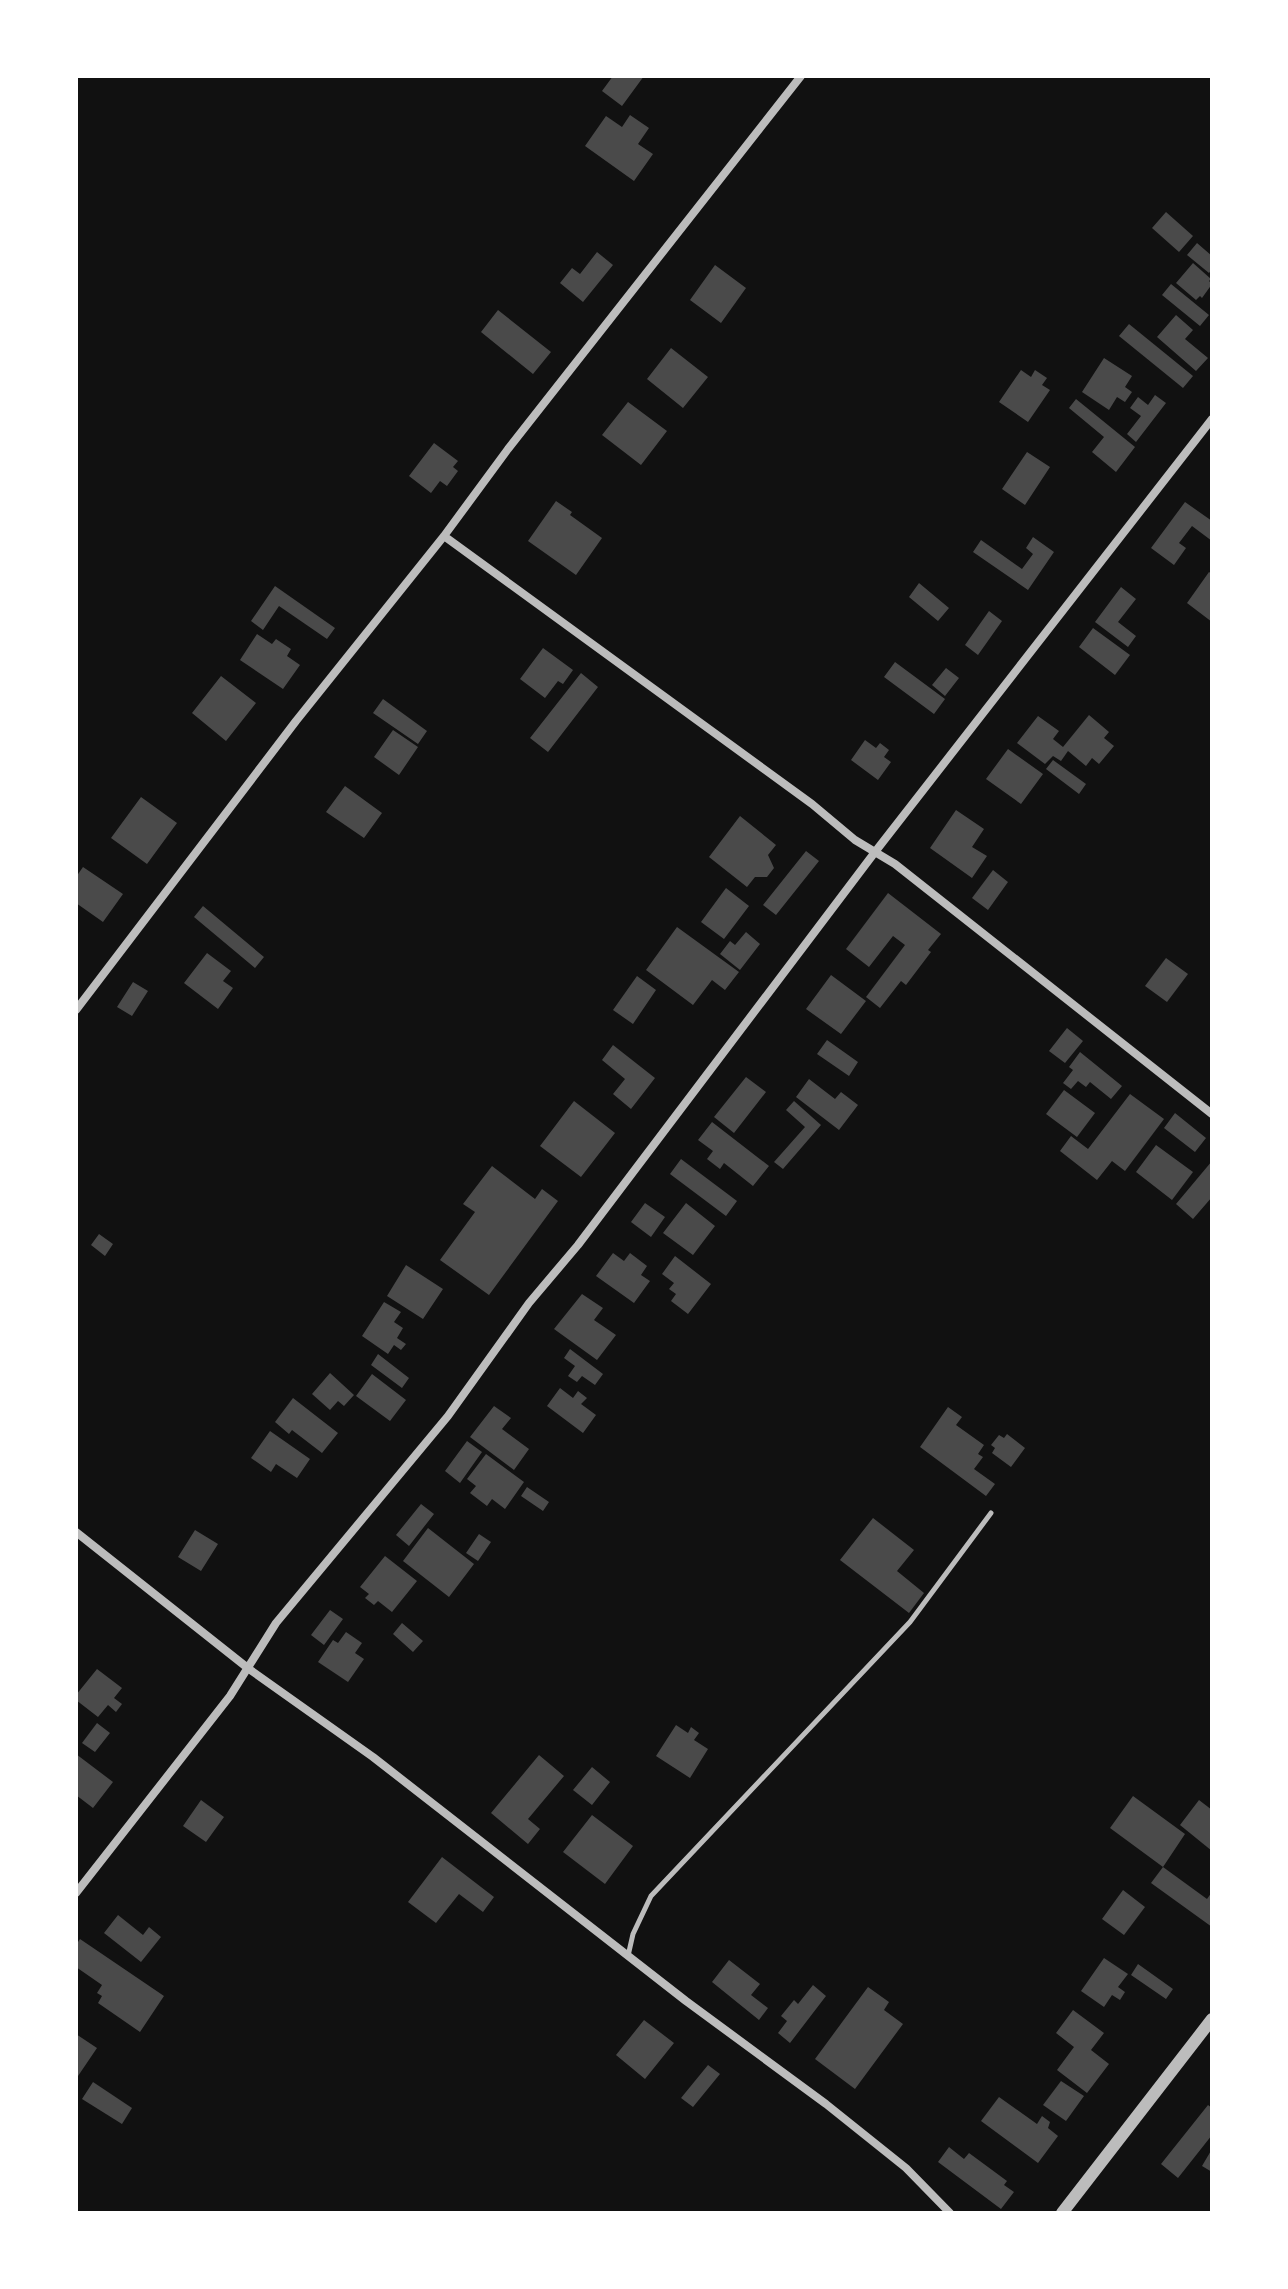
<svg xmlns="http://www.w3.org/2000/svg" width="1288" height="2289" viewBox="0 0 1288 2289" font-family="'Fira Sans',sans-serif">
<rect width="100%" height="100%" fill="#111"/>
<path fill="#4a4a4a" d="M613,76h31l-22,30 -20,-15z
M630,115l19,13 -11,16 15,10 -19,27 -49,-35 21,-30 16,11z
M1166,212l27,24 -14,16 -27,-24z
M1197,243l15,13v13l-3,4 -22,-18z
M597,252l16,13 -30,37 -23,-19 12,-15 8,6z
M1193,263l18,16 -2,2 3,3 -10,14 -2,-2 -4,4 -20,-17z
M715,265l31,23 -25,35 -31,-23z
M1171,284l38,31 -9,11 -38,-31z
M498,310l53,42 -18,22 -52,-42z
M1176,315l17,15 -8,9 23,19 -12,13 -39,-34z
M1129,324l64,52 -10,12 -64,-52z
M671,348l37,29 -25,31 -36,-29z
M1104,358l28,18 -7,11 7,5 -7,10 -8,-5 -8,13 -27,-18z
M1021,370l10,7 4,-7 12,8 -5,7 8,5 -22,32 -29,-20z
M1155,395l11,8 -30,39 -9,-8 14,-18 -11,-8 8,-11 10,8z
M1076,399l59,48 -19,25 -24,-20 12,-15 -35,-29z
M628,402l39,29 -26,34 -39,-30z
M434,443l24,18 -5,6 5,4 -11,15 -7,-5 -9,12 -22,-17z
M1027,452l23,15 -25,38 -23,-16z
M556,501l16,11 -2,3 32,23 -26,37 -48,-34z
M1185,502l27,19v20l-20,-15 -13,17 7,5 -12,17 -23,-17z
M1033,537l21,15 -26,38 -55,-38 8,-12 41,29 11,-15 -7,-6z
M1209,572l3,2v48l-25,-19z
M919,583l30,25 -11,13 -29,-24z
M275,586l60,42 -8,11 -48,-33 -16,24 -12,-9z
M1121,587l15,12 -18,23 18,14 -8,11 -33,-25z
M989,611l13,10 -24,34 -13,-10z
M1093,628l37,27 -15,20 -36,-28z
M257,634l15,10 4,-5 15,10 -4,7 13,9 -17,24 -43,-29z
M543,648l30,22 -10,14 -5,-3 -13,17 -25,-19z
M895,662l50,37 -11,15 -50,-37z
M946,668l13,10 -14,18 -13,-11z
M581,673l17,14 -50,65 -18,-14z
M221,676l35,27 -30,38 -34,-28z
M383,699l44,32 -9,13 -45,-31z
M1089,715l20,17 -5,6 10,8 -15,18 -7,-6 -6,8 -18,-15 -7,10 -8,-5 -8,8 -28,-21 21,-27 21,15 -6,8 10,8z
M393,730l25,17 -19,28 -25,-18z
M865,740l11,8 4,-5 9,7 -5,7 7,5 -13,18 -27,-20z
M1008,749l35,25 -22,30 -35,-25z
M1053,760l33,24 -7,10 -33,-25z
M345,786l37,27 -18,25 -38,-26z
M141,797l36,26 -30,41 -36,-26z
M956,810l28,19 -12,18 15,9 -15,22 -42,-30z
M740,816l36,29 -8,10 6,13 -7,9h-12l-8,10 -38,-30z
M806,851l13,10 -43,54 -13,-10z
M83,867l40,27 -20,28 -27,-19v-26z
M993,870l15,12 -20,28 -16,-12z
M726,888l23,18 -25,33 -23,-17z
M888,893l53,41 -13,16 3,2 -25,33 -5,-4 -21,27 -14,-11 39,-52 -12,-9 -24,31 -23,-18z
M203,906l61,51 -9,11 -61,-51z
M677,927l62,45 -14,18 -13,-10 -19,25 -47,-35z
M746,932l14,12 -20,26 -20,-16 10,-13 5,4z
M207,953l24,18 -8,10 10,7 -15,21 -34,-26z
M1166,958l22,16 -21,28 -22,-16z
M831,975l35,26 -25,33 -35,-25z
M637,976l19,14 -23,34 -20,-14z
M133,982l15,9 -16,25 -15,-9z
M1067,1028l16,13 -18,22 -16,-12z
M827,1040l31,22 -9,14 -32,-22z
M613,1045l42,33 -24,31 -18,-15 12,-15 -23,-19z
M1080,1052l42,34 -11,13 -21,-17 -4,5 -8,-6 -7,8 -8,-6 10,-13 -4,-3z
M746,1077l20,15 -32,41 -20,-16z
M809,1079l26,20 6,-7 17,13 -19,25 -43,-33z
M1064,1090l31,23 -18,24 -31,-23z
M1130,1094l34,25 -39,52 -13,-10 -15,19 -37,-29 11,-15 17,13z
M574,1101l41,32 -34,44 -41,-31z
M794,1101l27,24 -38,44 -9,-7 31,-35 -19,-17z
M1175,1113l31,25 -11,14 -31,-24z
M712,1122l57,44 -16,20 -29,-23 -4,6 -13,-10 6,-8 -15,-11z
M1156,1145l37,27 -21,28 -36,-28z
M681,1159l56,42 -11,15 -56,-42z
M1212,1161v36l-19,22 -17,-15z
M492,1166l43,33 7,-10 16,12 -69,94 -49,-35 35,-48 -12,-8z
M645,1203l20,14 -14,20 -20,-15z
M686,1203l29,23 -22,29 -30,-22z
M99,1234l14,10 -8,12 -14,-11z
M613,1253l11,8 6,-8 17,13 -6,9 9,6 -16,22 -38,-27z
M675,1256l36,28 -23,30 -17,-13 5,-7 -7,-5 5,-6 -12,-9z
M406,1265l37,24 -20,30 -36,-23z
M582,1294l21,14 -9,12 22,15 -19,25 -43,-31z
M384,1302l17,10 -7,10 9,6 -6,10 9,6 -5,6 -7,-5 -6,9 -26,-18z
M570,1349l33,25 -8,11 -13,-9 -5,6 -9,-6 7,-10 -11,-8z
M378,1354l31,24 -7,10 -31,-23z
M330,1373l24,22 -10,11 -6,-5 -8,9 -18,-16z
M372,1374l34,26 -16,21 -34,-25z
M560,1388l13,10 5,-7 9,7 -6,6 15,11 -13,18 -36,-27z
M293,1398l45,35 -16,20 -30,-23 -3,4 -14,-12z
M494,1406l17,12 -9,11 27,20 -15,21 -44,-33z
M948,1407l14,10 -6,8 28,20 -6,9 5,3 -9,12 21,15 -9,12 -66,-49z
M270,1431l40,28 -13,19 -21,-14 -5,8 -20,-14z
M1007,1434l18,14 -14,19 -19,-14 3,-5 -4,-3 8,-10 5,3z
M467,1441l15,11 -22,31 -15,-12z
M486,1454l38,28 -19,27 -13,-10 -5,7 -17,-13 6,-7 -9,-7z
M527,1487l22,15 -6,9 -22,-15z
M421,1504l13,10 -25,32 -13,-11z
M873,1518l41,32 -17,21 27,22 -15,20 -69,-53z
M428,1528l46,36 -25,33 -46,-36z
M195,1530l23,14 -17,27 -23,-14z
M479,1534l12,8 -13,19 -12,-8z
M385,1556l32,25 -25,31 -14,-11 -4,4 -9,-7 4,-4 -9,-7z
M330,1610l13,9 -19,26 -13,-10z
M402,1623l21,18 -10,11 -20,-18z
M346,1632l16,11 -7,10 9,6 -16,23 -30,-20 15,-22 5,3z
M97,1669l25,19 -8,10 8,6 -6,8 -8,-7 -10,12 -22,-17v-5z
M97,1723l13,10 -15,19 -13,-9z
M676,1725l12,8 3,-6 8,6 -5,7 14,9 -18,29 -34,-22z
M76,1754l37,28 -20,26 -17,-13z
M539,1755l25,21 -36,43 12,10 -12,15 -37,-31z
M592,1767l18,15 -18,23 -19,-15z
M1133,1796l52,38 -22,33 -53,-39z
M201,1800l23,17 -18,25 -23,-16z
M1199,1800l13,10v41l-32,-26z
M592,1815l41,31 -28,38 -42,-32z
M442,1857l52,40 -11,15 -24,-18 -23,29 -28,-21z
M1163,1867l44,32 5,-7v35l-61,-44z
M1123,1890l22,17 -21,28 -22,-16z
M118,1915l25,20 6,-8 12,10 -20,25 -37,-29z
M80,1939l84,57 -24,36 -42,-29 4,-7 -5,-3 5,-8 -26,-18v-22z
M1104,1958l24,16 -10,13 7,5 -5,8 -8,-5 -8,12 -23,-16z
M729,1960l31,24 -9,11 17,13 -9,12 -47,-38z
M1138,1964l35,25 -7,10 -35,-24z
M813,1985l13,11 -36,47 -12,-10 9,-12 -6,-5 13,-16 4,4z
M868,1987l21,15 -5,8 19,14 -48,65 -40,-30z
M1073,2010l31,23 -13,17 18,14 -22,29 -30,-23 17,-23 -18,-14z
M644,2020l30,23 -29,36 -29,-24z
M76,2034l21,14 -21,31z
M708,2065l12,9 -27,33 -12,-9z
M1061,2081l23,15 -18,25 -23,-16z
M93,2082l39,26 -10,16 -40,-25z
M999,2097l38,27 5,-8 8,6 -2,6 10,8 -20,27 -57,-42z
M1208,2105l4,3v27l-34,43 -17,-14z
M949,2147l15,12 5,-6 38,28 -3,4 10,7 -13,17 -63,-47z
M1212,2149v23l-10,-6z"/>
<g fill="none" stroke-linecap="round" stroke-linejoin="round">
<path stroke="#bcbcbc" stroke-width="5" d="M628,1956l5,-22 18,-38 259,-274 81,-109"/>
<path stroke="#bcbcbc" stroke-width="8" d="M444,536l368,268 43,36 40,24 317,250
M76,1010l220,-289 148,-185 64,-87 293,-373
M76,1532l173,137 124,88 313,244 140,103 80,64 44,45
M76,1893l154,-197 46,-73 172,-207 81,-113 49,-58 297,-393 337,-433"/>
<path stroke="#bcbcbc" stroke-width="12" d="M1062,2213l150,-194"/>
</g>
<rect width="1288" height="2289" fill="none" stroke="#ffffff" stroke-width="156"/>
</svg>
